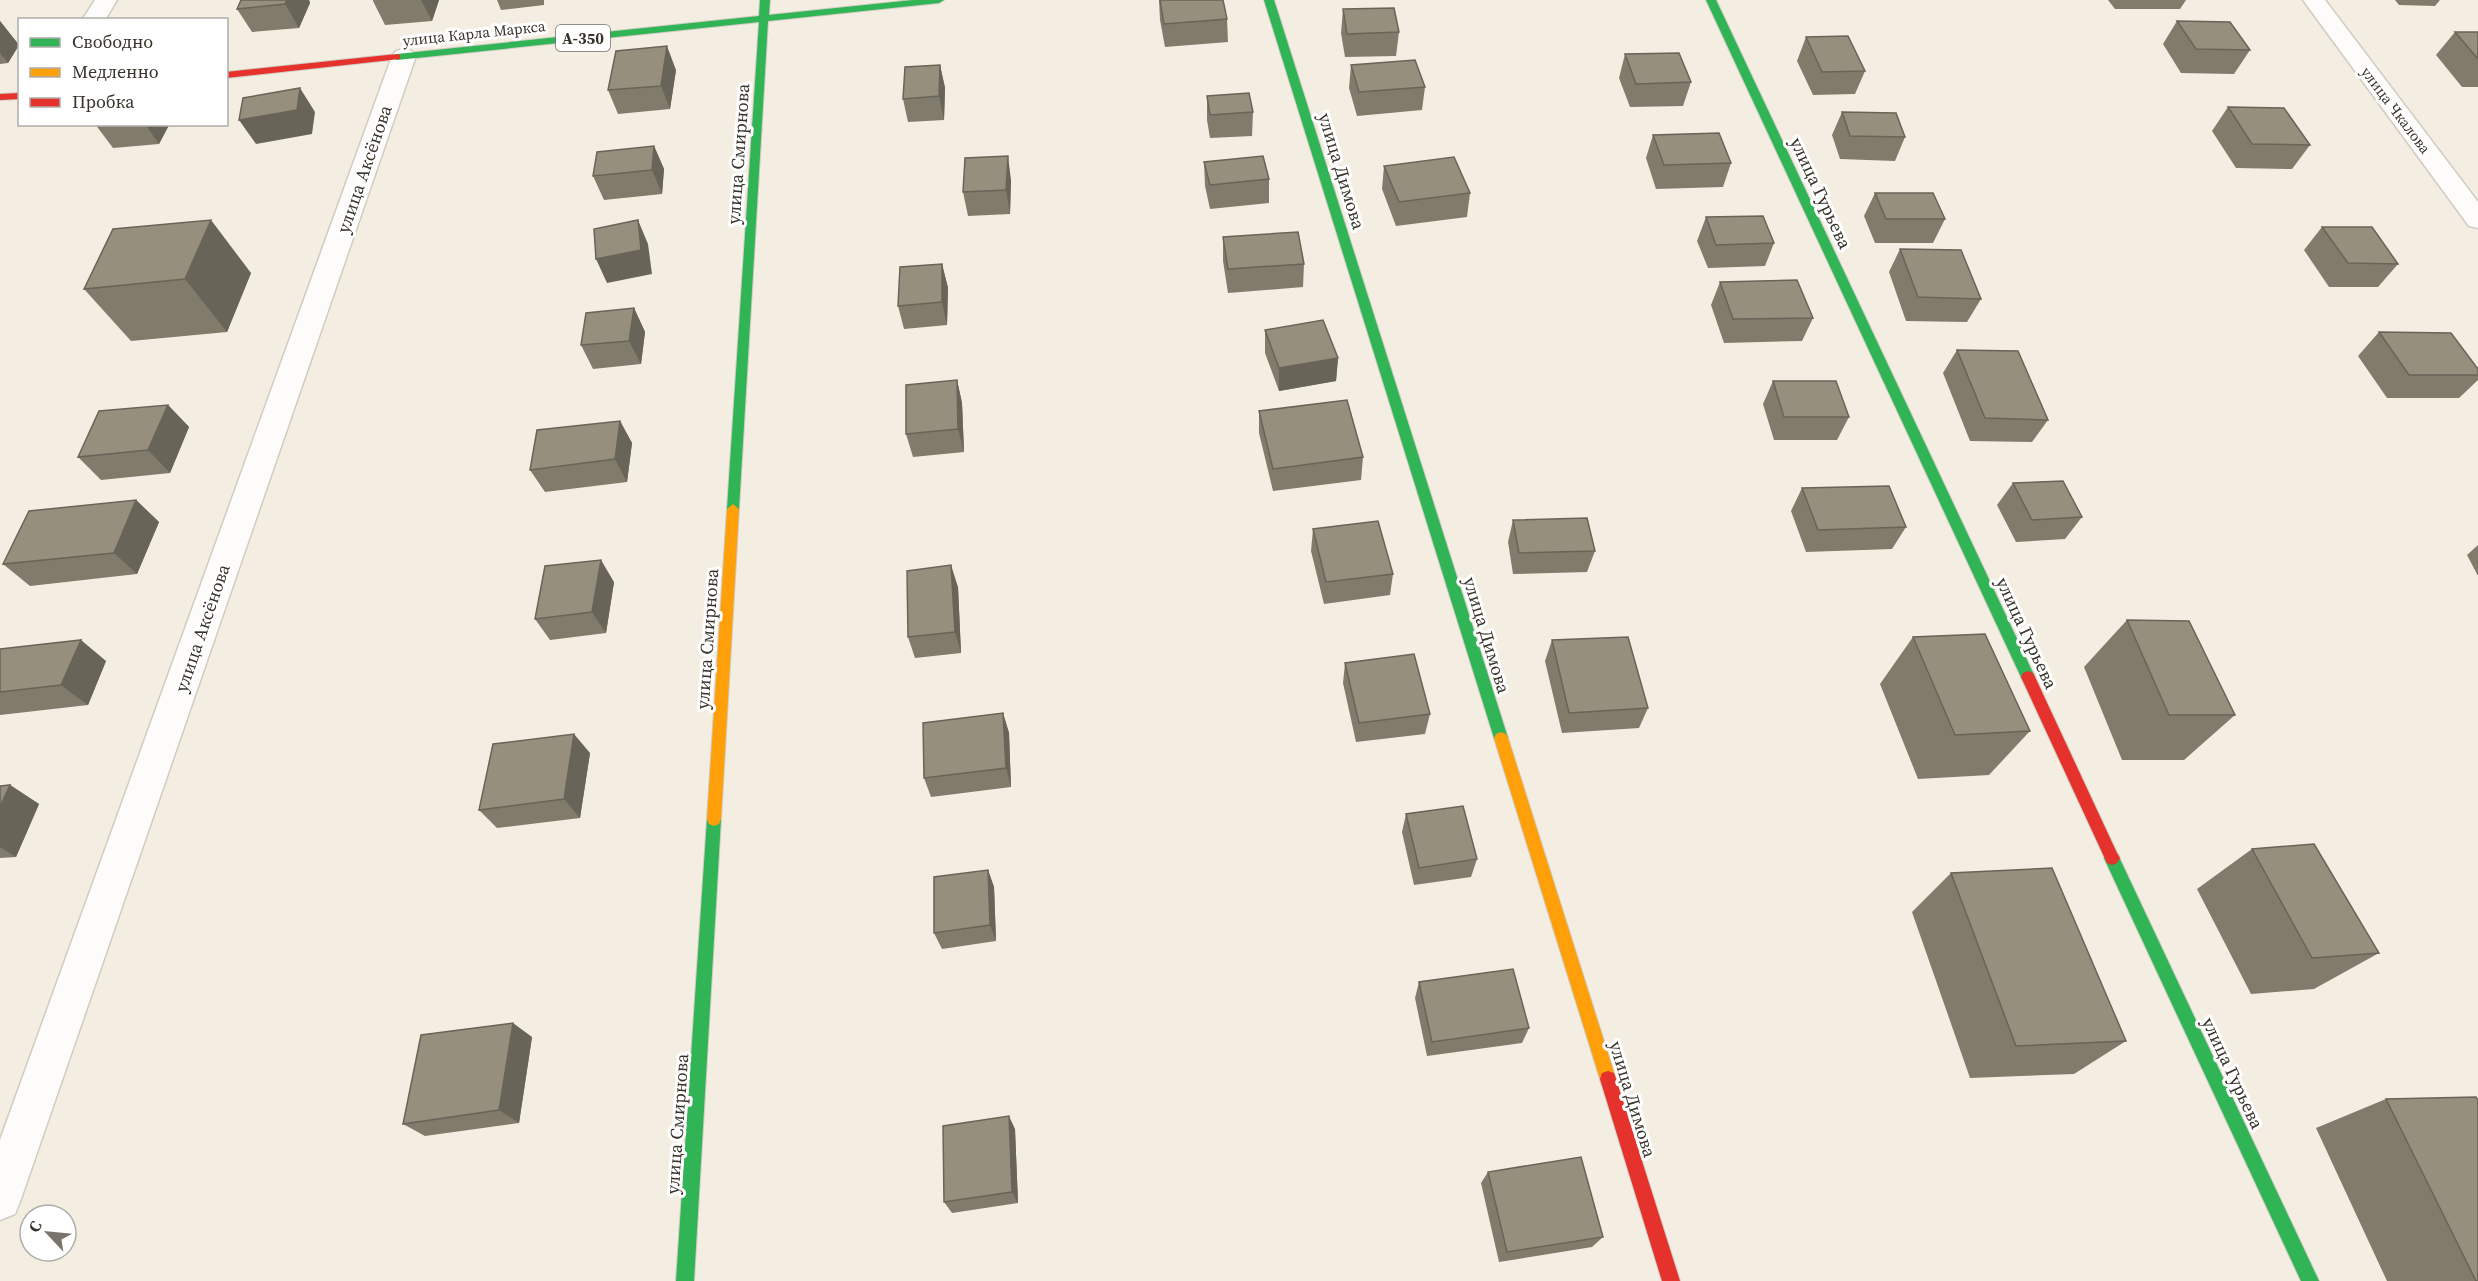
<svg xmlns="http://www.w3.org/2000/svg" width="2478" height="1281" viewBox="0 0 2478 1281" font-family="'Source Serif 4',serif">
<rect width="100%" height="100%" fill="#f4eee2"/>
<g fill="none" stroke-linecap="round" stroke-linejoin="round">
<g stroke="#d0ccc2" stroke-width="3">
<path id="street" d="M95,0h22l-12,20h-23z
M2303,0h22l153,202v26l-9,-2z
M404,49l8,2 4,5 -395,1143 -6,15 -15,6v-80l392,-1084 4,-5z"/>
</g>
<g stroke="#d0ccc2" stroke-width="2">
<path id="fast" d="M760,0h10l-1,15 144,-15h31l-5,3 -171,18 -29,488 -6,5 -6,-5 32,-487 -362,38 -5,-3 5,-3 362,-38z
M1264,0h10l234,738 -2,4 -5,2 -5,-2 -2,-4z
M1706,0h10l319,677 -2,4h-10l-2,-4z
M714,812l5,2 2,5 -27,462h-18l31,-462 2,-5z
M2112,851l5,2 202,428h-18l-197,-423 3,-5z"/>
</g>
<g stroke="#d0ccc2" stroke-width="2">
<path id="slow" d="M733,504l6,5 -18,310 -2,5 -5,2 -5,-2 -2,-5 20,-310z
M1501,732l5,2 2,4 108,341 -2,6 -6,2 -6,-2 -2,-6 -106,-341 2,-4z"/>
</g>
<g stroke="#d0ccc2" stroke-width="2">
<path id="jam" d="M397,54l3,1v4l-174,19v-6z
M20,93v6l-20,1v-6z
M2028,671l5,2 2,4 82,176 3,5 -3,5 -5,2 -5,-2 -86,-186 2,-4z
M1608,1071l6,2 2,6 64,202h-18l-62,-202 2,-6z"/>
</g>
<use href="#street" fill="#fdfcfb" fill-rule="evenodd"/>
<use href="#fast" fill="#30b455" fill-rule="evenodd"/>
<use href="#slow" fill="#ff9f0a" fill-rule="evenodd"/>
<use href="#jam" fill="#e5322d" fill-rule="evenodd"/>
</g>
<path fill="#817b6c" d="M241,0h68l1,3 -11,25 -47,4 -15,-23z
M373,0h66l-7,21 -47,4 -12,-24z
M497,0h47v5l-43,5z
M1159,0l68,19 1,23 -63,5 -5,-27z
M2108,0h78l-6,9h-65z
M2395,0h45l-5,6 -36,-1z
M1343,9l56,23 -3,24 -51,1 -4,-24z
M0,21l19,24 -11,18 -8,1z
M2177,21l73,29 -16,24 -53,-1 -18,-29z
M2455,32h23v55h-16l-26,-32z
M1806,37l59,34 -10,23 -42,1 -16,-34z
M1625,54l66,28 -8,24 -53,1 -11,-29z
M940,65l5,23 -1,32 -36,2 -5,-23z
M1351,65l74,22 -3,23 -65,6 -8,-28z
M676,70l-6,39 -52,5 -10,-24z
M1207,96l46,16 -1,24 -42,2 -3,-18z
M2228,107l82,38 -18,24 -56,-1 -24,-37z
M1842,112l63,25 -10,24 -55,-2 -8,-24z
M95,124h73l1,1 -10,19 -46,4z
M1653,135l78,28 -8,24 -67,2 -10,-31z
M654,146l10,23 -2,25 -58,6 -11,-24z
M1204,162l65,17v24l-59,6 -5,-23z
M1384,166l86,27 -3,24 -71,9 -14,-37z
M1011,180l-1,34 -42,2 -5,-24z
M1875,193l70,26 -12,24h-58l-11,-27z
M1706,217l68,26 -9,23 -57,2 -11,-27z
M2322,227l76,37 -20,23h-49l-25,-37z
M113,229l138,44 -24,59 -96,9 -47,-52z
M1223,237l81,27 -1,23 -75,6 -5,-32z
M1900,249l81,50 -14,23 -61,-1 -17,-49z
M942,264l6,24 -1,37 -43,4 -6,-23z
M1720,282l93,36 -11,23 -78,2 -13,-38z
M634,308l11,24 -4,32 -48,5 -12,-24z
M1265,330l73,28 -2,23 -57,10 -14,-38z
M2379,332l99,37v11l-19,18h-72l-29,-42z
M1957,350l91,70 -16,22 -62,-1 -27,-68z
M957,380l5,23 2,49 -51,5 -7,-23z
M1773,381l76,36 -12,23h-63l-11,-36z
M168,405l21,22 -19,46 -69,7 -23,-23z
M1259,411l104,46 -2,23 -88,11 -14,-58z
M620,421l12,22 -5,39 -82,10 -15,-22z
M2013,483l69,34 -17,22 -49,3 -19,-37z
M1802,488l104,39 -14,22 -86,3 -15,-41z
M136,500l23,22 -22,52 -107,12 -27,-22z
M1513,520l82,31 -8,21 -74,2 -5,-32z
M1313,529l80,45 -3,21 -66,9 -13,-53z
M2478,545v31l-11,-21z
M614,582l-8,51 -56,7 -15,-21z
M958,587l3,66 -46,5 -7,-21z
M2127,620l108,95 -51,45h-62l-38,-93z
M1913,637l117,94 -41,44 -71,4 -38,-95z
M1552,640l96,68 -9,20 -77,5 -17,-72z
M0,649l106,12 -18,44 -88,10z
M1345,663l85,51 -5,20 -69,8 -13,-59z
M1003,713l6,20 2,54 -80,10 -7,-19z
M590,753l-10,65 -83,10 -18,-18z
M10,785l29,19 -23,53 -16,1v-72z
M1406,814l71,45 -6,18 -57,8 -12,-53z
M2252,849l127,104 -65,36 -63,5 -54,-105z
M988,870l6,17 2,54 -54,8 -8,-16z
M1951,873l175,168 -52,33 -104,4 -58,-166z
M1419,982l110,46 -7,15 -95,13 -12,-58z
M532,1037l-13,86 -94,13 -22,-12z
M2386,1099l92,182h-91l-71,-153z
M1015,1129l3,74 -66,10 -8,-11z
M1488,1172l115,65 -11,10 -93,15 -18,-79z"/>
<path fill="#696458" d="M287,0h22l1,3 -11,25 -14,-24z
M421,0h18l-7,21z
M0,21l19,24 -11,18 -8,-10z
M667,46l9,24 -6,39 -9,-23z
M940,65l5,23 -1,32 -5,-24z
M300,88l15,24 -3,22 -56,10 -17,-24z
M145,124h23l1,1 -10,19z
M654,146l10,23 -2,25 -10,-24z
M1008,156l3,24 -1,34 -4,-24z
M211,220l40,53 -24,59 -42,-53z
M638,220l10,24 4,30 -45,9 -11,-24z
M942,264l6,24 -1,37 -5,-23z
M634,308l11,24 -4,32 -12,-23z
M1338,358l-2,23 -57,10v-23z
M957,380l5,23 2,49 -6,-23z
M168,405l21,22 -19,46 -22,-23z
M620,421l12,22 -5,39 -12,-23z
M136,500l23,22 -22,52 -23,-21z
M601,560l13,22 -8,51 -14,-21z
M951,565l7,22 3,66 -6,-21z
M81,640l25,21 -18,44 -27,-20z
M1003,713l6,20 2,54 -5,-19z
M574,734l16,19 -10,65 -16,-19z
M10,785l29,19 -23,53 -16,-10v-40z
M988,870l6,17 2,54 -6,-16z
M513,1023l19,14 -13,86 -20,-13z
M1009,1116l6,13 3,74 -6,-11z"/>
<path fill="#968f7d" stroke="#696458" stroke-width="1.5" d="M241,0h46l-2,4 -48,5z
M1160,0h63l4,19 -63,5z
M1394,8l5,24 -52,2 -4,-25z
M2177,21l53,1 20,28 -54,-1z
M2455,32h23v27z
M1848,36l17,35 -43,1 -16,-35z
M667,46l-6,40 -53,4 8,-39z
M1679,53l12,29 -55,2 -11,-30z
M1415,60l10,27 -66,5 -8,-27z
M940,65l-1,31 -36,3 2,-32z
M300,88l-3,22 -58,10 4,-22z
M1249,93l4,19 -43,3 -3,-19z
M2228,107l56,1 26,37 -58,-1z
M1842,112l54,1 9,24 -55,-1z
M1719,133l12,30 -67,2 -11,-30z
M654,146l-2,24 -59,6 4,-24z
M1008,156l-2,34 -43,2 2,-34z
M1263,156l6,23 -59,6 -6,-23z
M1454,157l16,36 -71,9 -15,-36z
M1875,193h58l12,26h-59z
M1763,216l11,27 -58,2 -10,-28z
M211,220l-26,59 -101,10 29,-60z
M638,220l3,30 -45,9 -2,-30z
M2322,227h50l26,37 -50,-1z
M1298,232l6,32 -76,5 -5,-32z
M1900,249l61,1 20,49 -63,-2z
M942,264v38l-44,4 2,-39z
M1797,280l16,38 -80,1 -13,-37z
M634,308l-5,33 -48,4 5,-32z
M1323,320l15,38 -59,10 -14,-38z
M2379,332l72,1 27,36v6h-69z
M1957,350l61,1 30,69 -63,-2z
M957,380l1,49 -52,5v-49z
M1773,381h63l13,36h-65z
M1347,400l16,57 -90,12 -14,-58z
M168,405l-20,45 -70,7 21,-46z
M620,421l-5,38 -85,11 7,-40z
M2063,481l19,36 -50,3 -19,-37z
M1889,486l17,41 -88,3 -16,-42z
M136,500l-22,53 -111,11 26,-53z
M1587,518l8,33 -76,2 -6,-33z
M1378,521l15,53 -67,8 -13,-53z
M601,560l-9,52 -57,7 10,-53z
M951,565l4,67 -47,5 -1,-66z
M2127,620l62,1 46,94h-66z
M1985,634l45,97 -75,4 -42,-98z
M1628,637l20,71 -79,5 -17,-73z
M81,640l-20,45 -61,7v-43z
M1414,654l16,60 -71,9 -14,-60z
M1003,713l3,55 -82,10 -1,-55z
M574,734l-10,65 -85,11 14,-66z
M10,785l-10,22v-21z
M1463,806l14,53 -58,9 -13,-54z
M2314,844l65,109 -67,5 -60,-109z
M2052,868l74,173 -110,5 -65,-173z
M988,870l2,55 -56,8v-56z
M1513,969l16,59 -97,14 -13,-60z
M513,1023l-14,87 -96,14 18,-89z
M2476,1097l2,3v181h-2l-90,-182z
M1009,1116l3,76 -68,10 -1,-76z
M1581,1157l22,80 -96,15 -19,-80z"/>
<g text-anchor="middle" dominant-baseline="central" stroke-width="6" stroke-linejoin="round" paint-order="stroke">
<g font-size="15" fill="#37332a" stroke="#fff">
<text transform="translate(474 33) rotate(-6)">улица Карла Маркса</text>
<text transform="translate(2396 110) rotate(53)">улица Чкалова</text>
</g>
<rect fill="#fff" stroke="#73706a" stroke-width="1.5" x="556" y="25" width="54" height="26" rx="4.5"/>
<g font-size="16" font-weight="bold" fill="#37332a">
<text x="583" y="38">А-350</text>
</g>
<g font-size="18" fill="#37332a" stroke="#fff">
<text transform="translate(738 154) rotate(-86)">улица Смирнова</text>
<text transform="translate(364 169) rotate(-71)">улица Аксёнова</text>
<text transform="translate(1342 171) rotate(73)">улица Димова</text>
<text transform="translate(1821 193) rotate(65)">улица Гурьева</text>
<text transform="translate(202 628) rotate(-71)">улица Аксёнова</text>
<text transform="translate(2027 633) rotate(65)">улица Гурьева</text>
<text transform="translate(1487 635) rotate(73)">улица Димова</text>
<text transform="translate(707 639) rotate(-86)">улица Смирнова</text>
<text transform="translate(2233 1073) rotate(65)">улица Гурьева</text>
<text transform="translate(1633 1099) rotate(73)">улица Димова</text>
<text transform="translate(677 1124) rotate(-86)">улица Смирнова</text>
</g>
</g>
<rect x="18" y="18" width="210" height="108" fill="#ffffff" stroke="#afadaa" stroke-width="1.5"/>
<rect x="30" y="38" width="30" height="9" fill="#30b455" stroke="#afadaa" stroke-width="1.5"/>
<text x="72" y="48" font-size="18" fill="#37332a">Свободно</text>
<rect x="30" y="68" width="30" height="9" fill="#ff9f0a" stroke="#afadaa" stroke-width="1.5"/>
<text x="72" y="78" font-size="18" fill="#37332a">Медленно</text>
<rect x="30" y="98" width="30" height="9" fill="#e5322d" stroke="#afadaa" stroke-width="1.5"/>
<text x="72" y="108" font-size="18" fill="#37332a">Пробка</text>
<g transform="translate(48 1233) rotate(296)"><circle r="28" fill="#ffffff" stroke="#afadaa" stroke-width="1.5"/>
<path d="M0-4.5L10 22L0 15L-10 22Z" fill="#79746a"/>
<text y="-9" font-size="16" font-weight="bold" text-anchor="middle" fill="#37332a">С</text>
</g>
</svg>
